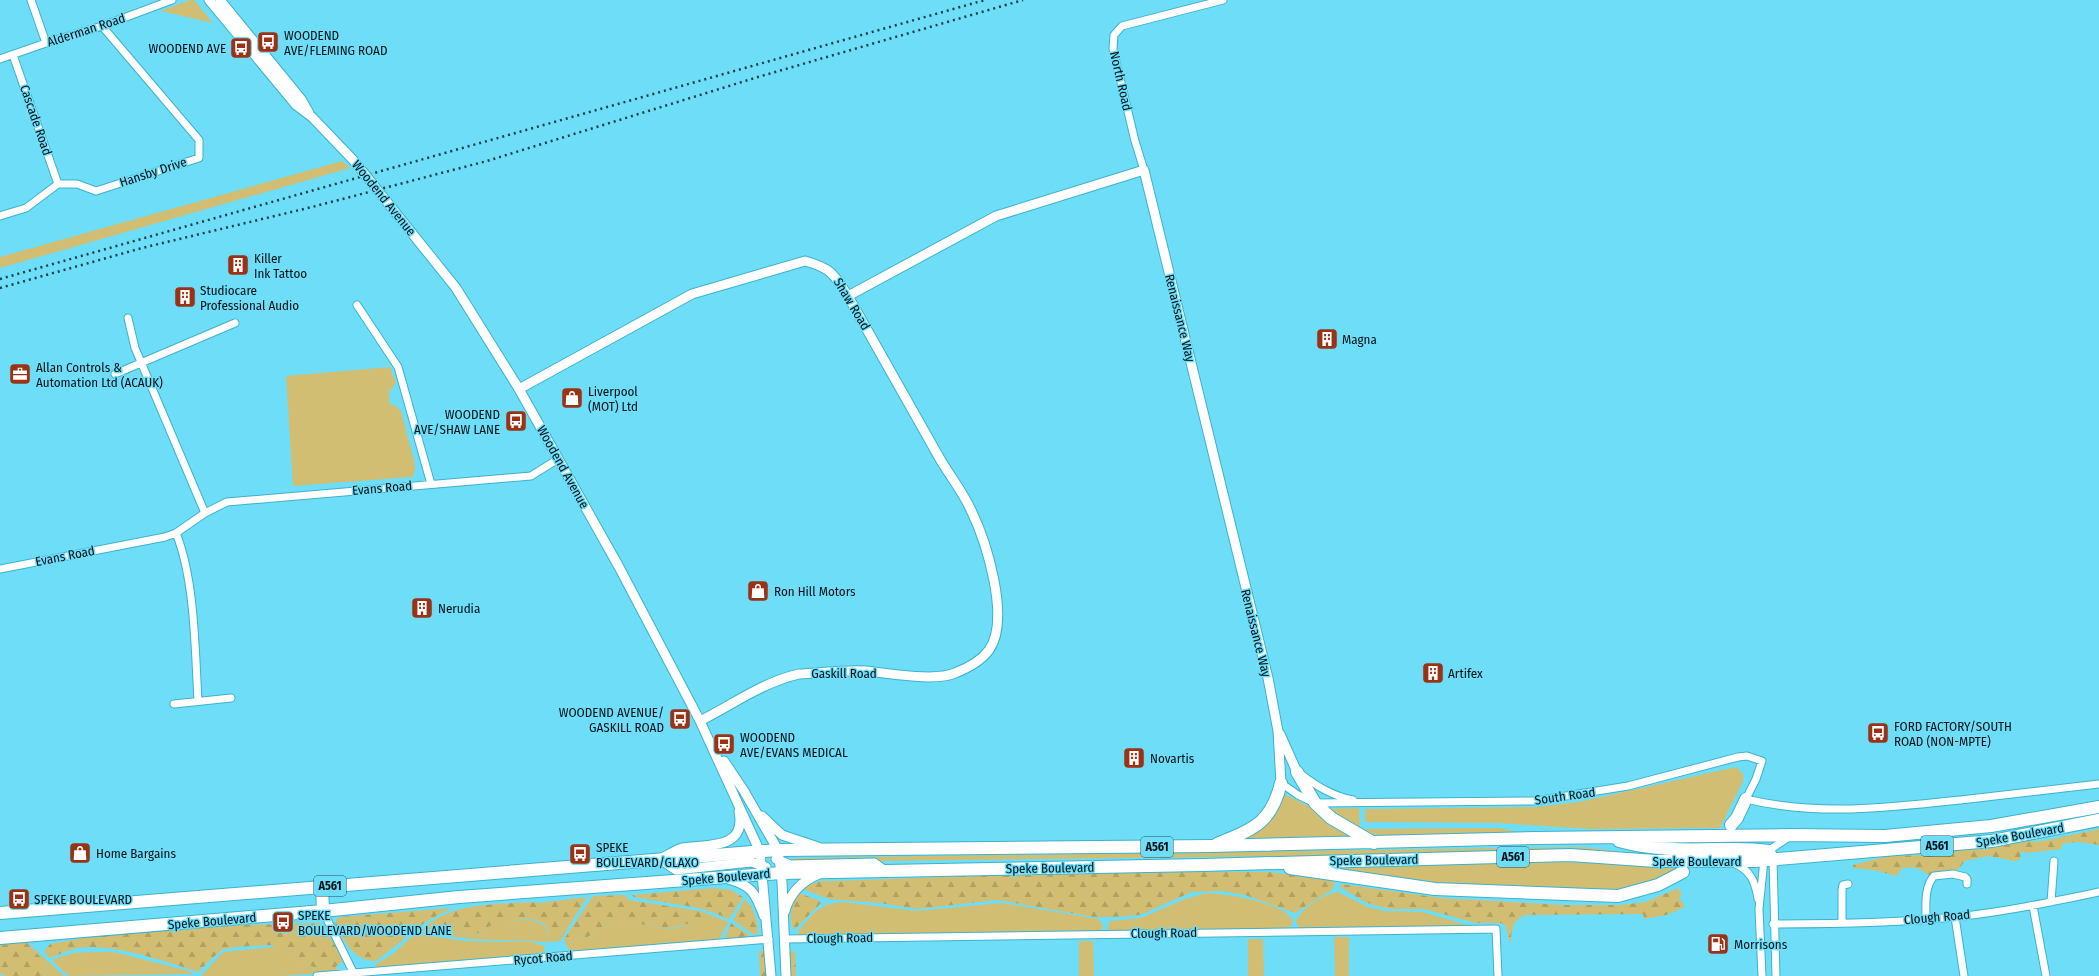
<svg xmlns="http://www.w3.org/2000/svg" width="2099" height="976" viewBox="0 0 2099 976" font-family="'Fira Sans Condensed',sans-serif">
<defs>
<pattern id="forest-firs" width="22" height="20" patternUnits="userSpaceOnUse"><rect width="22" height="20" fill="#d2be72"/><path d="M5 1l3.5 6h-7zM16 11l3.5 6h-7z" fill="#b2a262"/></pattern>
</defs>
<rect width="100%" height="100%" fill="#6eddf8"/>
<path fill="#d2be72" d="M190,0h4l19,23 -52,-12z
M342,161l8,7 -350,100v-11z
M390,367l6,16 -7,9 1,13h5l6,6 14,53v7l-3,6 -119,9 -7,-110z
M1736,767l7,7v7l-23,47 -128,1 -95,-6 -132,-1v-13l171,-2 43,-5z
M1282,793l28,14 19,18 20,10 15,5 -123,1 18,-12z
M1359,808l1,21 139,-1 24,5 -141,3 -29,-7 -31,-20z
M1583,847l57,7 -93,-1 -752,9 -2,-4z
M1567,862l113,6 -34,17 -29,5 -140,-2 -39,-3 -131,-20z
M1338,892l30,15 17,4 37,1 49,14 -172,3 -3,-7c4,-14 28,-28 42,-30z
M1207,893c22,1 74,9 86,27l-3,9 -181,3 -2,-3 3,-8 31,-3 44,-19z
M844,902l72,9 86,-8 97,16 4,8 -3,5 -301,4 -1,-5c17,-18 20,-28 46,-29z
M704,918l11,3 10,7 -6,12 -149,13 -5,-11c26,-1 34,-16 56,-22 18,2 37,11 56,8 9,-2 16,-8 27,-10z
M530,920c14,2 17,8 21,22l-80,-3 -32,-4c12,-9 21,1 34,0 7,-1 10,-6 16,-9 12,-6 28,-6 41,-6z
M419,934l45,7 67,1 14,4 -2,9 -169,14 2,-5 17,-10 18,-17z
M1334,937h15v39h-14z
M1248,939h15l1,37h-16z
M1079,941h14l1,35h-15z
M27,942l37,34h-19l1,-13z
M275,947l50,26 -44,3h-80l22,-24z
M90,952h24l78,20v2l-123,2 -16,-14 1,-3 19,-6z"/>
<path fill="url(#forest-firs)" d="M2099,829v16l-20,-3 -16,1 -2,6 -34,4 -6,-2 -1,9 -5,1 -27,-5 -24,5c-7,17 -23,7 -36,14 -9,-8 -15,-8 -26,-7l-5,8 -23,-6 -21,-2v-3l35,-9 37,-1 95,-13 23,-1z
M1270,872l65,9 -2,8 -38,24 -50,-18 -23,-4 -30,1 -52,23 -28,2h-18l-96,-17 -81,9 -37,-6 -51,-4 -24,-9 1,-4 15,-5c75,-1 150,-6 224,-8 75,-1 150,-1 225,-1z
M1341,884l101,14 124,7h55l25,-3 32,-14 4,7 -3,2 6,10 -19,8 -22,4 -1,-5 -118,1c-12,5 -14,14 -14,26l-2,1 -3,-16 -5,-3h-25l-52,-14h-32l-15,-3 -12,-4 -25,-15z
M714,888l17,2 12,7 -14,22 -17,-7 -14,-4 -64,-11 -2,-2z
M800,893l22,9 -28,28c-7,-13 -2,-27 6,-37z
M625,895l4,5 71,11 29,11 -4,6c-31,-19 -30,0 -58,0 -16,0 -31,-6 -46,-8 -22,6 -30,21 -56,22l-1,-3 29,-43z
M587,897l-27,44 -9,1c-2,-8 -4,-18 -12,-21 -11,-4 -38,0 -49,5 -7,2 -11,9 -19,9 -12,0 -20,-9 -32,0l-18,-5c32,-28 69,-25 110,-28l8,1z
M745,899c8,8 15,24 12,36l-4,-1 -20,-14z
M452,908l-25,13 -51,40c-23,-1 -29,-17 -41,-35l1,-6 3,-3z
M320,923l25,37 -9,6 2,6 -13,1 -54,-28 -35,2 -15,3 -23,22c-34,-11 -89,-31 -125,-23 -8,2 -15,6 -23,9l-6,-6 6,-8 44,-8 149,-11z
M731,923l17,11 1,4 -25,2z
M26,942l20,21 -1,13h-39l-6,-2v-29z
M765,950l1,26h-6l-1,-24z
M795,951l1,25h-6l-1,-24z"/>
<g fill="none" stroke-linecap="round" stroke-linejoin="round">
<g stroke="#3db2cc" stroke-width="9">
<path id="minor" d="M31,0l15,43
M13,55l45,129
M0,59l46,-16 56,-17 70,-26
M1144,170l-9,-29 -22,-92 1,-14 8,-9 101,-26
M0,216l26,-8 32,-24h19l19,7 103,-33v-18l-97,-114
M357,305l41,62 33,117
M128,318l7,30 70,165
M115,374l120,-51
M176,533c19,47 19,117 22,168
M0,569l165,-32 11,-4 29,-20 22,-11 304,-26 27,-17
M174,704l57,-6
M1302,775c16,12 31,21 51,25
M1281,783l17,12 17,8 220,-2 93,-15 110,-29 9,-1 15,5 -6,18 -10,20c73,18 150,8 223,0 44,-5 87,-10 130,-15
M1773,859l3,117
M1734,863c17,8 21,18 24,36
M2051,902l3,-41
M2033,906l13,70
M323,911l32,65
M1955,917l9,59
M1926,919c0,-14 -2,-32 8,-43l19,-2 12,3 2,2v5
M1842,923v-33l1,-5 5,-1
M1773,924c61,0 122,-1 182,-7 49,-5 96,-15 144,-25
M785,939l711,-10 2,47
M317,976l452,-37
M1762,976l-3,-67 5,-49 4,-9 21,-14"/>
</g>
<g stroke="#3db2cc" stroke-width="11">
<path id="tertiary" d="M209,0l87,105 16,12 43,45
M220,0l81,99 8,14
M383,197l73,91 63,101 100,178 81,154 60,131 11,124
M848,296l148,-80 148,-46 124,508 10,53 3,52
M519,389l173,-95 113,-33c26,7 29,13 43,35 31,54 61,109 92,163 10,17 23,33 31,51 15,31 40,109 18,140 -8,11 -21,18 -34,23 -21,9 -66,0 -90,-2 -22,-1 -45,2 -66,3 -36,8 -67,31 -99,47
M1280,734l17,38
M724,761l20,30 34,59 4,32 4,94
M739,811c8,39 -31,33 -57,37 -7,2 -15,8 -22,11l16,11 75,-8 15,5
M762,816l20,19 36,12
M776,859l14,6 84,-2 11,8
M728,879c25,7 27,14 36,37
M785,911c5,-19 17,-30 34,-37"/>
</g>
<g stroke="#3db2cc" stroke-width="14">
<path id="trunk" d="M1297,772l18,31 16,15 43,25
M1731,825l6,-7 9,-19
M1619,841c32,9 64,9 97,8 17,0 35,-1 52,2l5,8
M1217,844c36,-15 54,-20 64,-61
M1290,868l145,21 183,7 40,-11 25,-13
M322,887l1,24
M0,913l778,-63 432,-4 326,-8 255,-3 94,1 106,-10 108,-19
M0,938l323,-27 136,-14 322,-24 421,-8 368,-10 86,6h99l237,-20 107,-21"/>
</g>
<use href="#minor" stroke="#fff" stroke-width="7"/>
<use href="#tertiary" stroke="#fff" stroke-width="9"/>
<use href="#trunk" stroke="#fff" stroke-width="12"/>
<path stroke="#183e48" stroke-width="2.5" stroke-dasharray="2 4" stroke-linecap="butt" d="M0,279l985,-279
M0,288l142,-40 170,-41 175,-46 271,-84 265,-77"/>
<g stroke="#3db2cc" stroke-width="11" stroke-linecap="butt">
<path id="tertiary-bridge" d="M355,162l28,35"/>
</g>
<use href="#tertiary-bridge" stroke="#fff" stroke-width="9"/>
</g>
<defs>
<g id="bus-square" transform="scale(1.15)"><rect x="-9" y="-9" width="18" height="18" rx="4" fill="#9a3216" stroke="#6eddf8"/><path d="M-5-6H5V4H4V6H2V4H-2V6H-4V4H-5ZM-3.5-4V0h7V-4ZM-3.5 1.2v1.5H-2V1.2ZM2 1.2v1.5H3.5V1.2Z" fill="#fff"/></g>
<g id="building-square" transform="scale(1.15)"><rect x="-9" y="-9" width="18" height="18" rx="4" fill="#9a3216" stroke="#6eddf8"/><path d="M-4-6H4V6H1V3H-1V6H-4ZM-2.5-4.3h1.7v1.8h-1.7ZM.8-4.3h1.7v1.8H.8ZM-2.5-1h1.7V.8h-1.7ZM.8-1h1.7V.8H.8Z" fill="#fff"/></g>
<g id="office-square" transform="scale(1.15)"><rect x="-9" y="-9" width="18" height="18" rx="4" fill="#9a3216" stroke="#6eddf8"/><path d="M-6-3h4V-5.5h4V-3h4V5H-6ZM-1-4.5V-3h2v-1.5ZM-6 0V1H6V0Z" fill="#fff"/></g>
<g id="shop-square" transform="scale(1.15)"><rect x="-9" y="-9" width="18" height="18" rx="4" fill="#9a3216" stroke="#6eddf8"/><path d="M-5-2.5h2.3a2.7 3.5 0 0 1 5.4 0H5L5.5 6h-11ZM-1.5-2.5h3a1.5 2.3 0 0 0-3 0Z" fill="#fff"/></g>
<g id="fuel-square" transform="scale(1.15)"><rect x="-9" y="-9" width="18" height="18" rx="4" fill="#9a3216" stroke="#6eddf8"/><path d="M-5.5-6h7V0h2V4h1.3V-2.5L3-4.5l.8-.8L6-3V5H2.5V1h-1V6h-7ZM-4.2-4.7v3.2H.2V-4.7Z" fill="#fff"/></g>
</defs>
<g fill-rule="evenodd">
<use href="#bus-square" x="268" y="42"/>
<use href="#bus-square" x="241" y="48"/>
<use href="#building-square" x="238" y="265"/>
<use href="#building-square" x="185" y="297"/>
<use href="#building-square" x="1327" y="339"/>
<use href="#office-square" x="20" y="374"/>
<use href="#shop-square" x="572" y="398"/>
<use href="#bus-square" x="516" y="421"/>
<use href="#shop-square" x="758" y="591"/>
<use href="#building-square" x="422" y="608"/>
<use href="#building-square" x="1433" y="673"/>
<use href="#bus-square" x="680" y="719"/>
<use href="#bus-square" x="1878" y="733"/>
<use href="#bus-square" x="724" y="744"/>
<use href="#building-square" x="1134" y="758"/>
<use href="#shop-square" x="80" y="853"/>
<use href="#bus-square" x="580" y="854"/>
<use href="#bus-square" x="19" y="899"/>
<use href="#bus-square" x="283" y="922"/>
<use href="#fuel-square" x="1718" y="944"/>
</g>
<g text-anchor="middle" dominant-baseline="central" stroke-width="3" stroke-linejoin="round" paint-order="stroke">
<g fill="#6eddf8" stroke="#214f5a" stroke-width="1">
<rect x="1921" y="836" width="32" height="20" rx="3"/>
<rect x="1141" y="837" width="32" height="20" rx="3"/>
<rect x="1497" y="847" width="32" height="20" rx="3"/>
<rect x="314" y="876" width="32" height="20" rx="3"/>
</g>
<g font-size="12" font-weight="bold" fill="#001217">
<text x="1937" y="846">A561</text>
<text x="1157" y="847">A561</text>
<text x="1513" y="857">A561</text>
<text x="330" y="886">A561</text>
</g>
<g font-size="13" fill="#001217" stroke="#6eddf8">
<text transform="translate(86 30) rotate(-18)">Alderman Road</text>
<text transform="translate(1121 81) rotate(77)">North Road</text>
<text transform="translate(36 120) rotate(71)">Cascade Road</text>
<text transform="translate(153 172) rotate(-18)">Hansby Drive</text>
<text transform="translate(384 198) rotate(51)">Woodend Avenue</text>
<text transform="translate(852 304) rotate(59)">Shaw Road</text>
<text transform="translate(1180 318) rotate(76)">Renaissance Way</text>
<text transform="translate(563 467) rotate(61)">Woodend Avenue</text>
<text transform="translate(382 488) rotate(-5)">Evans Road</text>
<text transform="translate(65 556) rotate(-11)">Evans Road</text>
<text transform="translate(1256 633) rotate(76)">Renaissance Way</text>
<text x="844" y="673">Gaskill Road</text>
<text transform="translate(1565 796) rotate(-8)">South Road</text>
<text transform="translate(2020 835) rotate(-10)">Speke Boulevard</text>
<text transform="translate(1374 860) rotate(-1)">Speke Boulevard</text>
<text x="1697" y="861">Speke Boulevard</text>
<text transform="translate(1050 868) rotate(-1)">Speke Boulevard</text>
<text transform="translate(726 877) rotate(-5)">Speke Boulevard</text>
<text transform="translate(1937 917) rotate(-5)">Clough Road</text>
<text transform="translate(212 921) rotate(-5)">Speke Boulevard</text>
<text transform="translate(1164 933) rotate(-1)">Clough Road</text>
<text transform="translate(840 938) rotate(-1)">Clough Road</text>
<text transform="translate(543 958) rotate(-5)">Rycot Road</text>
</g>
<g font-size="13" fill="#001217" stroke="#6eddf8" text-anchor="start">
<text x="284" y="35">WOODEND<tspan x="284" dy="15">AVE/FLEMING ROAD</tspan></text>
<text x="226" y="48" text-anchor="end">WOODEND AVE</text>
<text x="254" y="258">Killer<tspan x="254" dy="15">Ink Tattoo</tspan></text>
<text x="200" y="290">Studiocare<tspan x="200" dy="15">Professional Audio</tspan></text>
<text x="1342" y="339">Magna</text>
<text x="36" y="367">Allan Controls &amp;<tspan x="36" dy="15">Automation Ltd (ACAUK)</tspan></text>
<text x="588" y="391">Liverpool<tspan x="588" dy="15">(MOT) Ltd</tspan></text>
<text x="500" y="414" text-anchor="end">WOODEND<tspan x="500" dy="15">AVE/SHAW LANE</tspan></text>
<text x="774" y="591">Ron Hill Motors</text>
<text x="438" y="608">Nerudia</text>
<text x="1448" y="673">Artifex</text>
<text x="664" y="712" text-anchor="end">WOODEND AVENUE/<tspan x="664" dy="15">GASKILL ROAD</tspan></text>
<text x="1894" y="726">FORD FACTORY/SOUTH<tspan x="1894" dy="15">ROAD (NON-MPTE)</tspan></text>
<text x="740" y="737">WOODEND<tspan x="740" dy="15">AVE/EVANS MEDICAL</tspan></text>
<text x="1150" y="758">Novartis</text>
<text x="596" y="847">SPEKE<tspan x="596" dy="15">BOULEVARD/GLAXO</tspan></text>
<text x="96" y="853">Home Bargains</text>
<text x="34" y="899">SPEKE BOULEVARD</text>
<text x="298" y="915">SPEKE<tspan x="298" dy="15">BOULEVARD/WOODEND LANE</tspan></text>
<text x="1734" y="944">Morrisons</text>
</g>
</g>
</svg>
